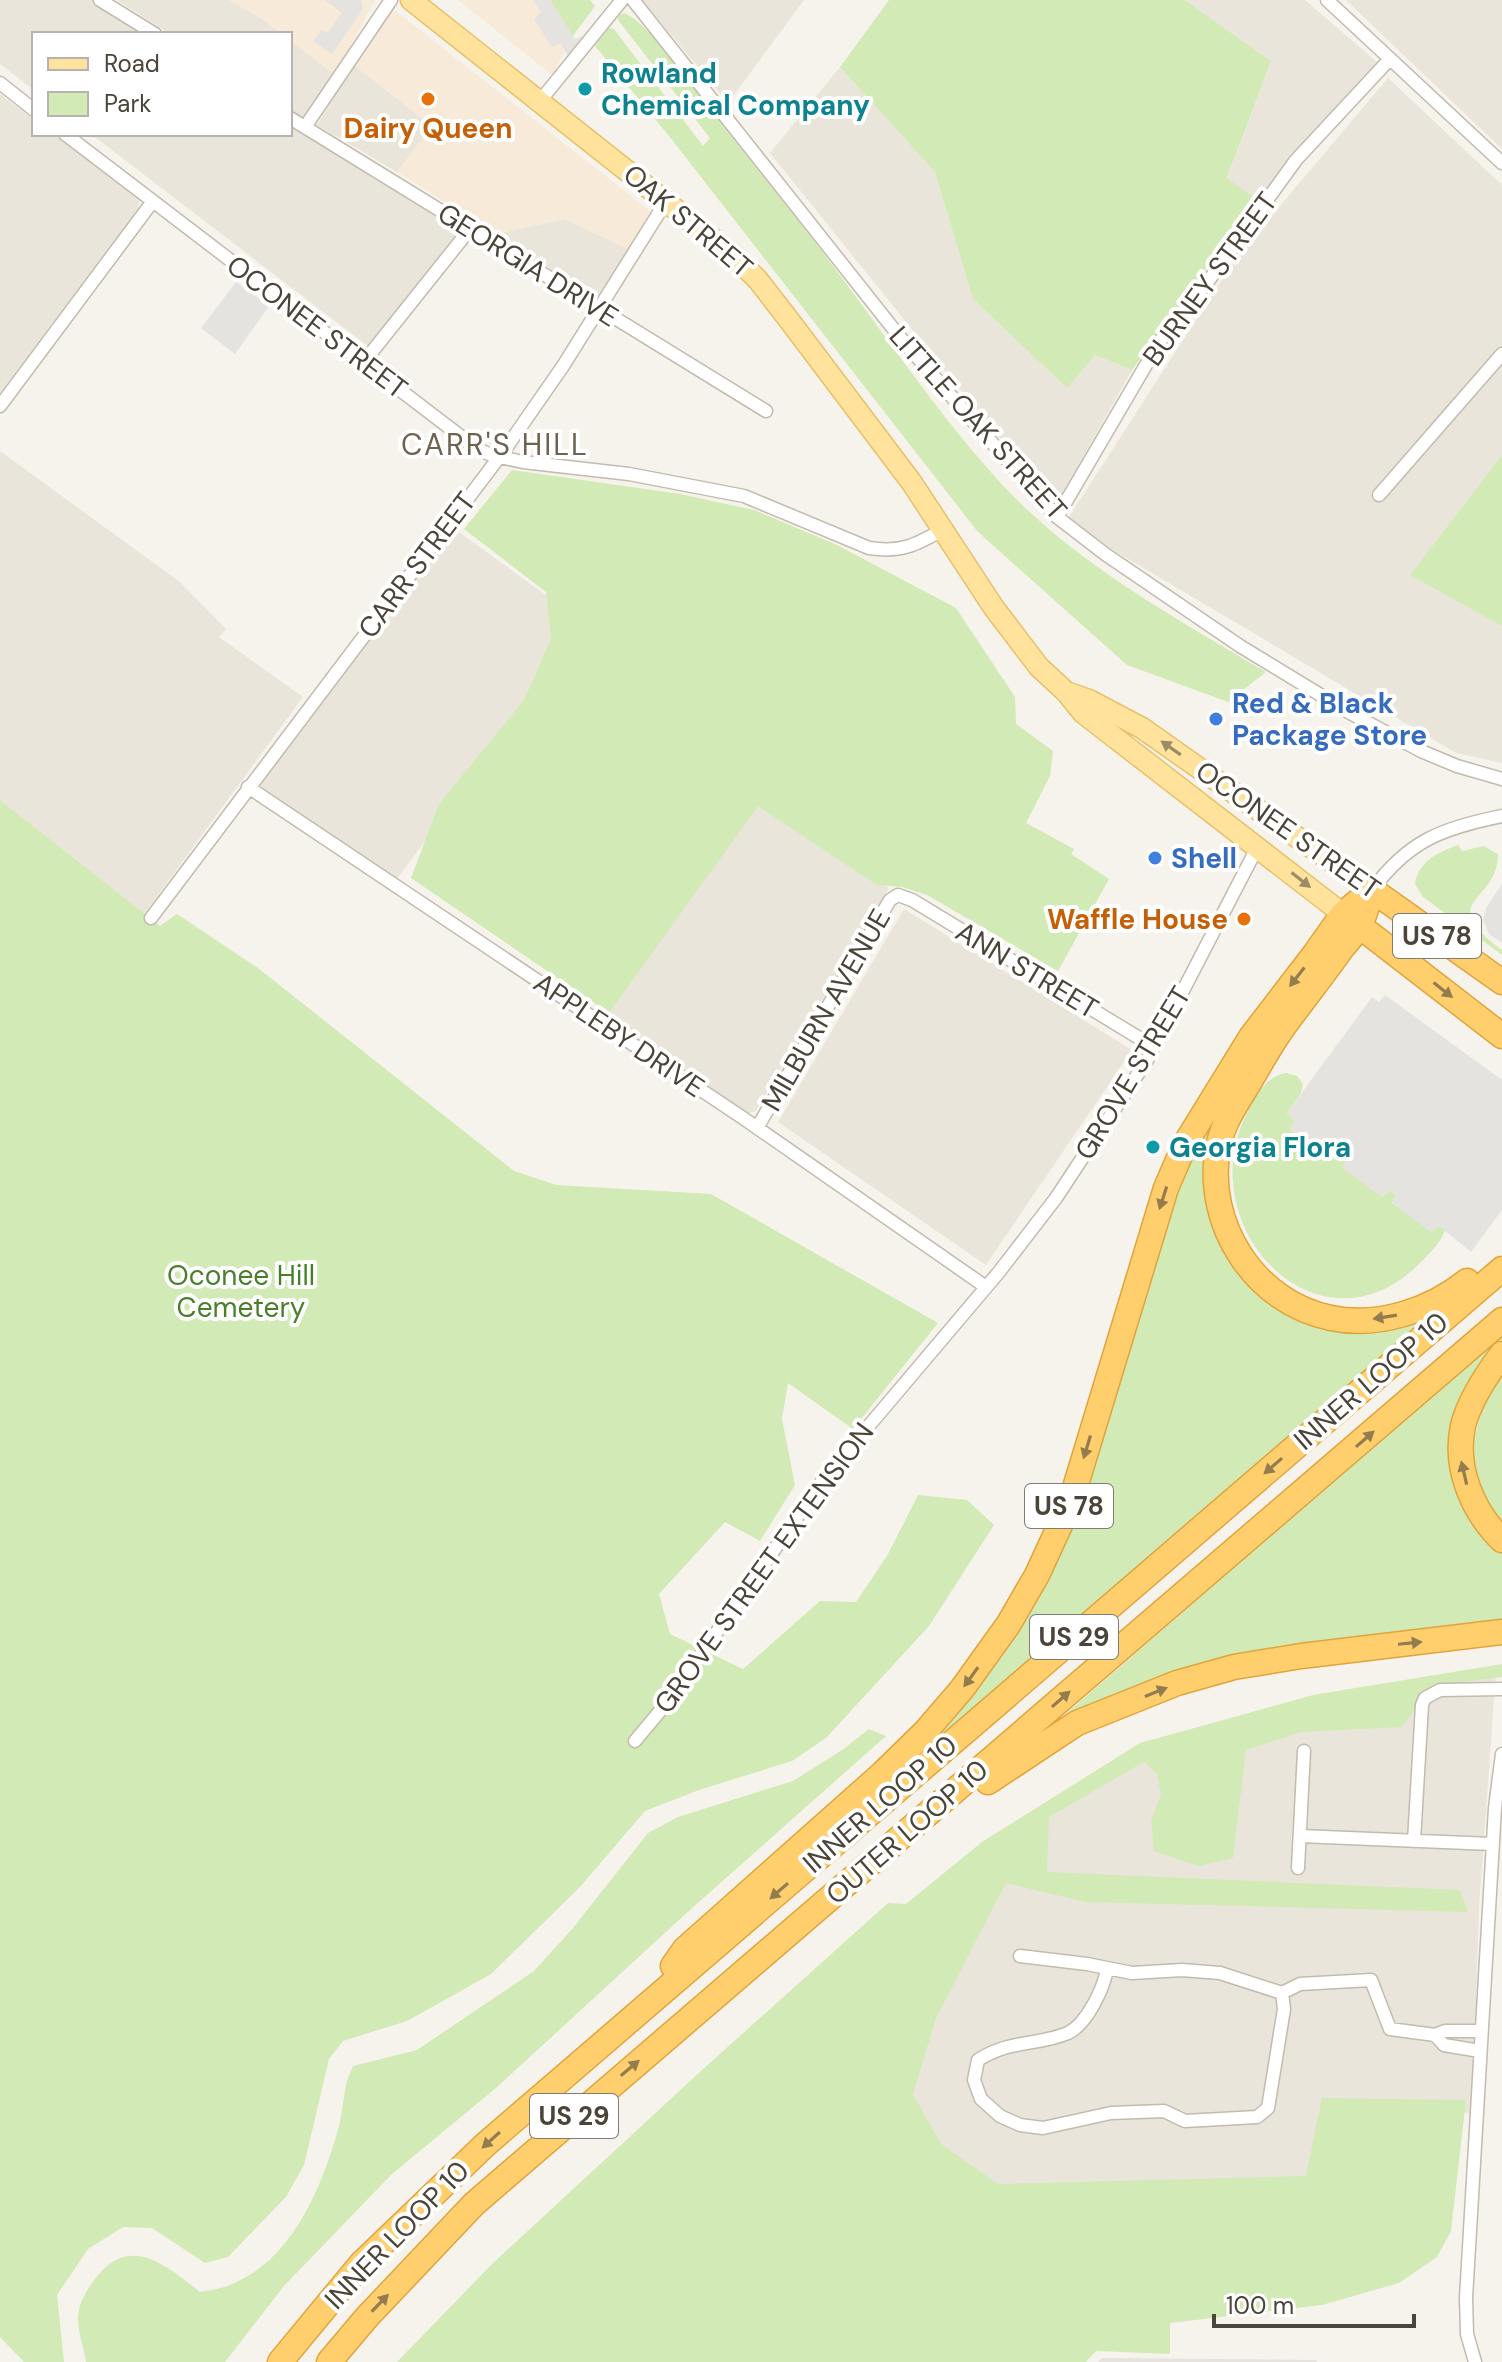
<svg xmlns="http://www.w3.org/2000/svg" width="1502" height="2362" viewBox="0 0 1502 2362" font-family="'DM Sans',sans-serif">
<rect width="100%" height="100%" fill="#f6f3ec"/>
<path fill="#eae5da" d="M0,0h93l55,34h-114v56l-34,-26z
M117,0h112l35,20 18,14h-112z
M642,0h162l-76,103z
M1185,0h120l73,63 -121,137 -30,-21 44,-118z
M1346,0h156v149z
M290,40l45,35 -32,44 -13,-8z
M354,65l78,61 -35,46 -80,-47z
M840,67l95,105 38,127 93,88 29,-32 37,15 -77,137 -285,-354z
M1388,78l114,107v270l-91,119 91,52v137l-46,-10 -343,-203 -44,-33 167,-259z
M0,94l34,26v14h19l86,66 -1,9 -138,184z
M290,123l171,106 -92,118 -278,-213h199z
M564,219l65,30 -33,49 -100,-64z
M0,451l180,131 46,47 -7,8 84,60 -159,217 -144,-114z
M452,527l102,74 7,55 -164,223 -136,-88 -2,-10z
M756,801l133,87 -133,223 -7,2 -145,-96z
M904,909l228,141 -146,215 -208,-143z
M1496,1672l-17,235 -6,206 -146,-7 -16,85 -329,2 -69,-58 -14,-69 145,-253 107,-62 248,-63z"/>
<path fill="#f7ead8" d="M229,0h146l-40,75 -45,-35v-6h-8l-18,-14z
M458,0h122l7,10 -35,65z
M392,8l258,203 -21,38 -65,-30 -68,15 -99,-62 35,-46 -78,-61z"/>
<path fill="#e6e2dd" d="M1102,2358l214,2 1,2h-219z"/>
<path fill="#d2eab5" d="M550,0h40l5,6 -22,30z
M889,0h296l86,61 -44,117 30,22 -125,170 -37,-15 -28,33 -94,-89 -38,-127 -95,-105z
M624,13c25,9 69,75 87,98 38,48 76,95 113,143 55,72 105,148 165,216 76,88 178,143 277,202l-38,30 -101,-37 -149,-133 -309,-396 -74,-90 13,-18 6,1 89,117 7,-8 -92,-118v-4z
M1502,455v171l-92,-51z
M512,470l168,24 74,16 83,35 119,63 59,89 1,27 37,27 -3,25 -24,47 48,26 -3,5 38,25 -51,92 -131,-76 -25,-8 -25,-2 -119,-79 -149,207 -198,-135 28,-74 85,-104 27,-61 -5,-47 -82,-63z
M0,800l160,126 17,-12 81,54 256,203 42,14 155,9 227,129 -85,106 -65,-46 -6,36 13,66 -35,56 -35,-19 -66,72 11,40 73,35 77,-68 36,1 31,-46 31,-61 49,5 27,25 -65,101 -103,112 -34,23 -93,29 -54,21 -65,76 -89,87 -84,47 -64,20 -14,18 -25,106 -18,32 -58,60 -23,6 -53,-35 -29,-1 -35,22 -31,46 7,67h-40l-24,-25z
M1458,845l4,6 22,-5 14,8c0,50 -65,45 4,96v5l-79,-58 -8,-13c3,-23 24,-32 43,-39z
M1287,1073l10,3 6,8 -2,9 -14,20 8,8 -5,8 44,31 7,-6 6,6 -4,7 40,29 7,-6 6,5 -4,8 40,28 5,-6 8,5c-5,15 -19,27 -30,38 -99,91 -224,-41 -169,-153 9,-18 20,-40 41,-42z
M1212,1110l8,4 -10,94 96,111 105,1 4,5 -31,32 -492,426 140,-179 119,-350z
M1502,1334v12l-46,75 46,130v73l-117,13 -326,87v-4z
M1502,1374v150l-24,-34 -6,-42 13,-49z
M1502,1664v13l-70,9 -30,41 -101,5 -55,18 -13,108 -35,8 -44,-15 -3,-31 10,-25 -4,-21 -13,-12 -95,55 -2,55 413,18 8,22 -382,-10 -80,-19 -70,135 -23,76 28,50 57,40 308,-8 16,-78 144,2 -15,131 -14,26 -38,26 -77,22 -152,18v31l-74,-3 -10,11h-689l95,-98 210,-194 186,-167 18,1 76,-62 158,-99 173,-48z
M869,1729l17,7 -195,173 -195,179 -105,87 -107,111 -59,76h-139c-2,-14 -8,-29 -8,-43 0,-15 8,-28 17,-40 34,-46 71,-14 105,13 9,-2 21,-3 30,-7 63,-25 92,-98 109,-159 6,-22 3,-38 14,-60l64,-16 117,-79 39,-43 75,-95 30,-16 115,-36 49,-31z"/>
<path fill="#e5e3e0" d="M325,0h36l2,9 -31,45 -19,-13 9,-11 5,3 15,-20z
M533,0h17l25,39 8,-3 -15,21 -7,-14 -9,4 -18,-28 7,-7z
M236,282l33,24 -34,48 -34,-26z
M1502,884v59l-13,-9 -6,-14 3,-12z
M1385,995l117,85v130l-31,42 -32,-26 -8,6 -39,-29 4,-8 -6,-5 -8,7 -40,-29 5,-8 -5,-6 -9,7 -43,-32 5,-8 -8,-8 85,-116 7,5z"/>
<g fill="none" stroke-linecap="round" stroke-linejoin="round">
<g stroke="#c2bbae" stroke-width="15">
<path id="street" d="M100,0l55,34
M633,0l270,341 154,176 48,37 135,92 110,67 71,38 36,15 45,13
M1327,0l175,163
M0,83l34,27
M540,101l82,-101
M290,118l476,293
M305,127l86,-127
M65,134l411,314 15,7 32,7 106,12 115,22 125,52c32,5 47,-3 75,-19
M363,363l107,-134
M0,406l153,-205
M1379,495l123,-141
M1057,517l103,-176 49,-61 87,-120 93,-100
M248,787l495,331 243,169
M1372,890c37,-50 71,-62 130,-74
M151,918l355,-470 57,-82 104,-166
M757,1128l133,-228 8,-5 14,5 242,147
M635,1741l35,-42 153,-219 176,-208 57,-74 91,-138 111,-214
M1300,1836l192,8
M1414,1841l8,-136 3,-7 15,-8 62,-1
M1298,1868l6,-117
M1020,1956l67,8 45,9 50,-3 38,3 62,20
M1107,1970c-4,19 -20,54 -39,63 -31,13 -57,6 -90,27l-4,20 7,19 19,17 20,9 23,3 68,-15 53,-2 21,10 72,-4 11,-9 16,-99 -2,-16 18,-9 71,-4 19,49 45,6 10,-4h36
M1435,2035l9,10 36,6
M1475,2362l-8,-28 -1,-36 29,-490 7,-54"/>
</g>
<g stroke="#e6c16a" stroke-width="23">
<path id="primary" d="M411,0l321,254 26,26 34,44 120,159 82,125 45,59 27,25 17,21 260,201
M1066,692l23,8 53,28 230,162"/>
</g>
<g stroke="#e0a43c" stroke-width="27">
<path id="highway" d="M1372,890c-4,11 -6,24 -12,34 -4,9 -12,17 -18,24 -19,27 -39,52 -58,78 -13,18 -24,38 -35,57 -13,21 -27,41 -31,65 -14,76 37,155 113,170 47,10 100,-8 136,-37
M1372,890l130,92
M1348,917l154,119
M1502,1354c-15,20 -33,47 -39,72 -9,41 9,85 39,114
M988,1782l89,-59 100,-40 57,-16 67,-11 201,-24
M673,1966l12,-17 197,-175 43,-42 37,-43 46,-64 29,-50 34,-74 95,-313 19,-44 66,-107 63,-82 29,-41 29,-24
M280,2362l81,-98 125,-120 1016,-875
M329,2362l38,-45 107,-113 1028,-884"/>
</g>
<use href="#street" stroke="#fff" stroke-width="12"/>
<use href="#primary" stroke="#ffe39c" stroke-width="20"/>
<use href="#highway" stroke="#ffcf6e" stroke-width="24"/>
</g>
<defs><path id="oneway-solid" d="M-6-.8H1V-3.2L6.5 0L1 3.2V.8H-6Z" transform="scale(2)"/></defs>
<g fill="#9c8c66">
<use href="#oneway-solid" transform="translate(1171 748) rotate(-145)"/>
<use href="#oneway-solid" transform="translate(1301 880) rotate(38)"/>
</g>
<g fill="#937c4e">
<use href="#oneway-solid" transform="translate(1297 977) rotate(128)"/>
<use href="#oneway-solid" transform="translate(1443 990) rotate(38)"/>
<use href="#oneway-solid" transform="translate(1163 1198) rotate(108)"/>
<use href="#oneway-solid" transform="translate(1385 1317) rotate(171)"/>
<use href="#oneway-solid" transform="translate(1365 1439) rotate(-41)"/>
<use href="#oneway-solid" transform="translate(1087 1447) rotate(107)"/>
<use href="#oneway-solid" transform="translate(1273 1466) rotate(139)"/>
<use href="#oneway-solid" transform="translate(1464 1473) rotate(-103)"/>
<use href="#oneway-solid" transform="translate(1410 1643) rotate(-6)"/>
<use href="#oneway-solid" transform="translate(971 1677) rotate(126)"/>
<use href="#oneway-solid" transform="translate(1156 1692) rotate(-22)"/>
<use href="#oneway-solid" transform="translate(1061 1699) rotate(-41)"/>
<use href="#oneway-solid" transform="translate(779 1891) rotate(139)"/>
<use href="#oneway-solid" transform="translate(630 2068) rotate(-40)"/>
<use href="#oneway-solid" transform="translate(491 2140) rotate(138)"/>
<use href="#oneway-solid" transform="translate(380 2303) rotate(-46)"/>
</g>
<g fill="#0f9aa8" stroke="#fff" stroke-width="3">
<circle cx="585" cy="89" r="8"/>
<circle cx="1153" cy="1147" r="8"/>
</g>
<g fill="#e8710a" stroke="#fff" stroke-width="3">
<circle cx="428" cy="99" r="8"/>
<circle cx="1244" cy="919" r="8"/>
</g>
<g fill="#3f7fe0" stroke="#fff" stroke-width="3">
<circle cx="1216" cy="719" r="8"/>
<circle cx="1155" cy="858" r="8"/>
</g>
<g text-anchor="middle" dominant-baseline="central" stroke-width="8" stroke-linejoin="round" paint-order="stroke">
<g fill="#fff" stroke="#817c74" stroke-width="2">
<rect x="1393" y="914" width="88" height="44" rx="6"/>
<rect x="1025" y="1484" width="88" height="44" rx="6"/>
<rect x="1030" y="1615" width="88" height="44" rx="6"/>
<rect x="530" y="2094" width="88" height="44" rx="6"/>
</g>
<g font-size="26" font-weight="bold" fill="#4b4439">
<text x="1437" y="936">US 78</text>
<text x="1069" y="1506">US 78</text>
<text x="1074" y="1637">US 29</text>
<text x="574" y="2116">US 29</text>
</g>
<g font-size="28" font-weight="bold" fill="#0d838f" stroke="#fff" text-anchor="start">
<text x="601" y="73">Rowland<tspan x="601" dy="32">Chemical Company</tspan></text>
<text x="1169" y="1147">Georgia Flora</text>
</g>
<g font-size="28" font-weight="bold" fill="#c56008" stroke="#fff">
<text x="428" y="128">Dairy Queen</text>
<text x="1228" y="919" text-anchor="end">Waffle House</text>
</g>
<g font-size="28" fill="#4b4439" stroke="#fff">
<text transform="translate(688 221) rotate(40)">OAK STREET</text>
<text transform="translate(528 265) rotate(32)">GEORGIA DRIVE</text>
<text transform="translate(1210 279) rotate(-54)">BURNEY STREET</text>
<text transform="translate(317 327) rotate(37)">OCONEE STREET</text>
<text transform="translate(978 423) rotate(48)">LITTLE OAK STREET</text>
<text transform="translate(417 565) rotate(-53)">CARR STREET</text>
<text transform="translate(1288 830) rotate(35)">OCONEE STREET</text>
<text transform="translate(1027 970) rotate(31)">ANN STREET</text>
<text transform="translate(826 1010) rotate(-60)">MILBURN AVENUE</text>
<text transform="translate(619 1035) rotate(34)">APPLEBY DRIVE</text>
<text transform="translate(1133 1073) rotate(-59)">GROVE STREET</text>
<text transform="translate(1371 1381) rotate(-41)">INNER LOOP 10</text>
<text transform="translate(764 1568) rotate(-54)">GROVE STREET EXTENSION</text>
<text transform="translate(880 1804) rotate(-41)">INNER LOOP 10</text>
<text transform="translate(907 1832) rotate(-41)">OUTER LOOP 10</text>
<text transform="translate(397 2235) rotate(-46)">INNER LOOP 10</text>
</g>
<g font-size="28" font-weight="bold" fill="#366cbe" stroke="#fff" text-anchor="start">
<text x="1232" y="703">Red &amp; Black<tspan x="1232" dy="32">Package Store</tspan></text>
<text x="1171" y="858">Shell</text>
</g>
<g font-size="28" fill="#4a7f2a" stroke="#fff">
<text x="241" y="1275">Oconee Hill<tspan x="241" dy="32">Cemetery</tspan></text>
</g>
<g font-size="30" letter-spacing="2" fill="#6e6250" stroke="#fff">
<text x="495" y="444">CARR'S HILL</text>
</g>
</g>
<rect x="32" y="32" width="260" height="104" fill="#ffffff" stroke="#b7b4b0" stroke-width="2"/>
<rect x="48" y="58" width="40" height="12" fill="#ffe39c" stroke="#b7b4b0" stroke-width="2"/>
<text x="104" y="72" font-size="24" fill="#4b4439">Road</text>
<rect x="48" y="92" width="40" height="24" fill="#d2eab5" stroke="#b7b4b0" stroke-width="2"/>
<text x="104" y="112" font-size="24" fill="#4b4439">Park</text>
<path d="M1214 2314v12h200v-12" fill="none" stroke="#4b4439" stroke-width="4"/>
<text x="1226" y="2314" font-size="24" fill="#4b4439" stroke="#ffffff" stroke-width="6" paint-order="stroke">100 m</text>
</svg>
